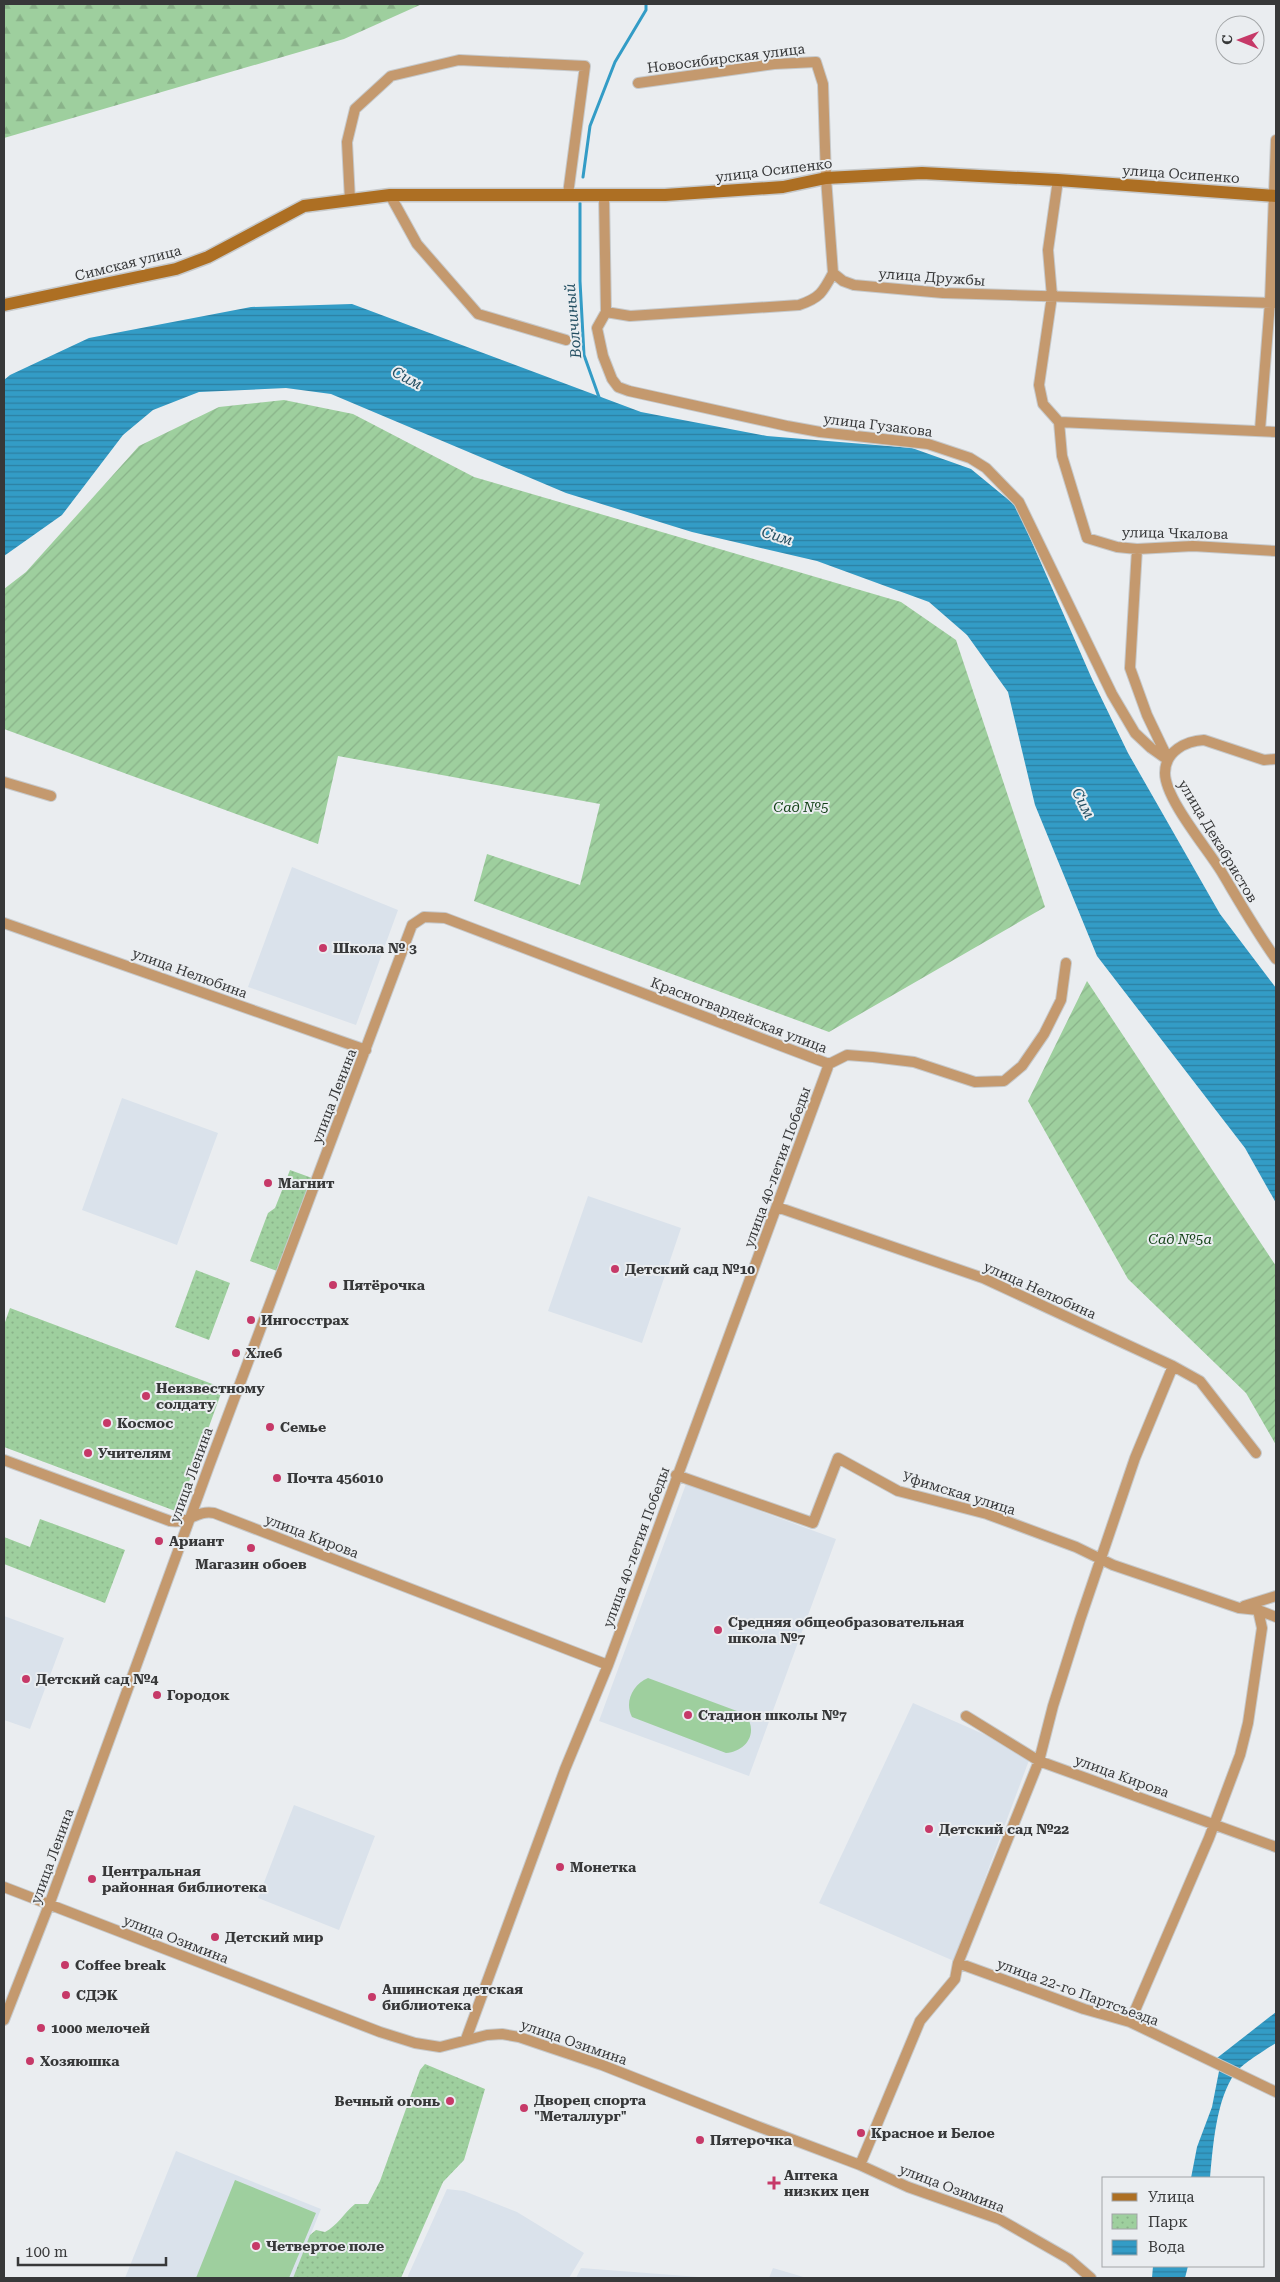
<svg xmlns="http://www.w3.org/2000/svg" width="1280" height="2282" viewBox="0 0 1280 2282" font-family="'Roboto Serif',serif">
<defs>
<pattern id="forest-firs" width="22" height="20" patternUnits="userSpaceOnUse" patternTransform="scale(1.25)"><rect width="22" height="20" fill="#9ecf9e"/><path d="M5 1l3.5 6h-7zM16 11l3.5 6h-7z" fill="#89b289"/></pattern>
<pattern id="park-dots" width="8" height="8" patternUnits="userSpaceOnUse" patternTransform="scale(1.25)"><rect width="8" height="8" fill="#9ecf9e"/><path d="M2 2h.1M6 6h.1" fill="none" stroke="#89b289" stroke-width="1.8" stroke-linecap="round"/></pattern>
<pattern id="garden-furrows" width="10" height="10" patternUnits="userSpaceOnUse" patternTransform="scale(1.25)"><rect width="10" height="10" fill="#9ecf9e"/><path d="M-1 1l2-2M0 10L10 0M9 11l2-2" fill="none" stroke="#89b289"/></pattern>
<pattern id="water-rules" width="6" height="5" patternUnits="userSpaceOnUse" patternTransform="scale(1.25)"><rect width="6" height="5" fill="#339cc6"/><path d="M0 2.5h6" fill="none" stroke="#2c80a2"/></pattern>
</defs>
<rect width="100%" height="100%" fill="#eaedf0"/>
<path fill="#dae2eb" d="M292,867l106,43 -42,115 -108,-38z
M122,1098l96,35 -41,112 -95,-35z
M588,1196l93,32 -39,115 -94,-32z
M686,1484l150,55 -87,237 -150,-55z
M4,1616l60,22 -34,91 -26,-9z
M913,1703l118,52 -77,206 -135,-58z
M294,1805l81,31 -36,94 -81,-32z
M176,2151l145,58 -28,69h-168z
M447,2189l17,2 53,21 67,41 -15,25h-162z
M581,2268l118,9 3,1h-126z
M773,2268l34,10h-38z"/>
<path fill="#9ecf9e" d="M648,1678l97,36c14,18 2,37 -19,39l-94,-36c-8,-15 1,-33 16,-39z
M235,2180l81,33 -27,65h-93z"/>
<path fill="url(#forest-firs)" d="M4,4h418l-78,35 -340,99z"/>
<path fill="url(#park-dots)" d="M290,1170l22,8 -35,93 -27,-10 18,-48 7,-5z
M196,1270l34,13 -21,57 -34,-13z
M10,1308l213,80 -45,124 -174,-65v-122z
M40,1519l85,31 -20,53 -101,-39v-27l26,10z
M425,2064l60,25 -21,71 -21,22 -42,96h-108l17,-43 6,-5 9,2c12,-6 19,-19 30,-28h13l12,-23 40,-111z"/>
<path fill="url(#garden-furrows)" d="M284,400l69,14 121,63 427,125 55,38 89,267 -216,125 -355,-131 13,-47 93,31 20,-81 -262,-48 -20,88 -314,-115v-140l22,-17 113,-126 80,-39z
M1087,981l189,285v179l-30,-52 -118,-114 -100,-178z"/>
<path fill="url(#water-rules)" d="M352,304l289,108 126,24 145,12 59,21 45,37 76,173 36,74 92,161 56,74v215l-31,-55 -148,-192 -62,-151 -27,-113 -41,-57 -38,-33 -112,-41 -125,-29 -126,-39 -235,-99 -45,-6 -87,4 -46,18 -30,25 -61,80 -58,41v-176l6,-5 79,-37 162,-31z
M1276,2012v31c-10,6 -34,21 -41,30 -19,27 -22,73 -25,105h-19l6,-31 15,-40 9,-46 -4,-3z
M1153,2266h35l-3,12h-33z"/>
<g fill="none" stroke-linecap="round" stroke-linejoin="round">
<path stroke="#339cc6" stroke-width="3" d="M583,177l7,-51 25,-64 31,-52v-6
M580,203v78l4,74 16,45"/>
<g stroke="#c6c9cb" stroke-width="12">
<path id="minor" d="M638,83l136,-19 42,-2 7,22 3,94 7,95
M1058,180l-10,70 4,46 -13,89 4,19 16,18 3,34 25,82 30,9 20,2 56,-3 83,5
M390,195l27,49 61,70 88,26
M604,195l2,117 -9,16 6,28 9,23 6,8 11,4 158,35 33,6 108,12 42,14 16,10 33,34 93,192 23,39 16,15 17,12
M350,200l-3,-58 8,-33 36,-33 68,-16 126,6 -17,128
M606,312l24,4 169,-11c21,-7 24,-13 34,-32l10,8 11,4 89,8 333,10
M1059,422l217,10
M1260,430l10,-128 6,-162
M1137,549l-7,119 17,47 21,44
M1276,759l-12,1 -60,-20c-18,1 -39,11 -39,33 0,26 42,75 56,98 18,30 35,60 55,88
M4,782l47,14
M4,923l362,127
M777,1207l206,71 190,88 27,15 56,72
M4,1460l166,61c20,3 25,-11 44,-8l394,152
M676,1475l137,48 25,-65 60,33 89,23 89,33 37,18 126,43 19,2 18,7
M1244,1606l32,-10
M966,1716l73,45 237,86
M4,1887l376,145 35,11 25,4 47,-12 15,-1 17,3 83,28 152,60 106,40 48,22 91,32 70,40 22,19
M958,1963l126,46 46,13 146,70
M4,2020l45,-115 160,-439 203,-541 12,-8 21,1 384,146 18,-9 26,2 41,5 61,20 29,-1 18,-15 22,-32 17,-34 5,-37
M1130,2022l79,-184 31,-83 8,-32 14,-95 -4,-18
M466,2039l99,-270 43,-104 221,-601
M860,2165l60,-144 35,-42 3,-16 81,-202 14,-55 27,-86 55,-162 38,-92"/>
</g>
<g stroke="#c6c9cb" stroke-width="15">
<path id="secondary" d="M4,305l172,-36 32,-12 96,-51 86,-11h275l118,-8 43,-9 96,-5 136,7 218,16"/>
</g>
<use href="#minor" stroke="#c4996e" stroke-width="10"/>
<use href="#secondary" stroke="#ad6f23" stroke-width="12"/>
</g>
<g fill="#c63968" stroke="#eaedf0" stroke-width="2">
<circle cx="323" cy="948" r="5"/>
<circle cx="268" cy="1183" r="5"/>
<circle cx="615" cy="1269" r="5"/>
<circle cx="333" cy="1285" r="5"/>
<circle cx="251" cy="1320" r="5"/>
<circle cx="236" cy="1353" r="5"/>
<circle cx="146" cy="1396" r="5"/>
<circle cx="107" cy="1423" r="5"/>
<circle cx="270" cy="1427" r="5"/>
<circle cx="88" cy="1453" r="5"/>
<circle cx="277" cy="1478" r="5"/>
<circle cx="159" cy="1541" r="5"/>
<circle cx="251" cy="1548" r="5"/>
<circle cx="718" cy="1630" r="5"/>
<circle cx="26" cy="1679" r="5"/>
<circle cx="157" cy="1695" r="5"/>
<circle cx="688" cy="1715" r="5"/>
<circle cx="929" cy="1829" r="5"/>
<circle cx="560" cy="1867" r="5"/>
<circle cx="92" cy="1879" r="5"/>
<circle cx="215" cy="1937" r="5"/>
<circle cx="65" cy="1965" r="5"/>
<circle cx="66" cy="1995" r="5"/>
<circle cx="372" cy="1997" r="5"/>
<circle cx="41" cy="2028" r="5"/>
<circle cx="30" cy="2061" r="5"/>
<circle cx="450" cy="2101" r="5"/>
<circle cx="524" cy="2108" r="5"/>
<circle cx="861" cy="2133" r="5"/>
<circle cx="700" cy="2140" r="5"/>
<path d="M771.5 2175.5h5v5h5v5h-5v5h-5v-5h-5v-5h5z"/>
<circle cx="256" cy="2246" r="5"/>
</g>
<g text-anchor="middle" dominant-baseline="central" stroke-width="4" stroke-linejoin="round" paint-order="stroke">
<g font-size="14" fill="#373839" stroke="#eaedf0">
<text transform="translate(726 58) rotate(-7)">Новосибирская улица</text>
<text transform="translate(774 170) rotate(-7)">улица Осипенко</text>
<text transform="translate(1181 174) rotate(4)">улица Осипенко</text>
<text transform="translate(128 263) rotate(-14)">Симская улица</text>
<text transform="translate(932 277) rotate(4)">улица Дружбы</text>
<text transform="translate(878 425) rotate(7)">улица Гузакова</text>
<text transform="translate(1175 533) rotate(1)">улица Чкалова</text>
<text transform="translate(1218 841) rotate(59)">улица Декабристов</text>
<text transform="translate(190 973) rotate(20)">улица Нелюбина</text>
<text transform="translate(739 1015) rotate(21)">Красногвардейская улица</text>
<text transform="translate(334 1096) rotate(-69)">улица Ленина</text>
<text transform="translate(777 1167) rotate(-70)">улица 40-летия Победы</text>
<text transform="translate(1040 1290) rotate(24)">улица Нелюбина</text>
<text transform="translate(191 1475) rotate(-70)">улица Ленина</text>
<text transform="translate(959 1493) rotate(17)">Уфимская улица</text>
<text transform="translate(312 1536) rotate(21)">улица Кирова</text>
<text transform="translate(636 1547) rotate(-70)">улица 40-летия Победы</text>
<text transform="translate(1122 1776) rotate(20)">улица Кирова</text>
<text transform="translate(52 1856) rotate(-70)">улица Ленина</text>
<text transform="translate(176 1939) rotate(21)">улица Озимина</text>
<text transform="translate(1078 1992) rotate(20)">улица 22-го Партсъезда</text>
<text transform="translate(574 2042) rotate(19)">улица Озимина</text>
<text transform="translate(952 2188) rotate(21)">улица Озимина</text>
</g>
<g font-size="14" font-style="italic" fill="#144218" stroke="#eaedf0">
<text x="801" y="807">Сад №5</text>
<text x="1180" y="1239">Сад №5а</text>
</g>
<g font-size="14" font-weight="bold" fill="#373839" stroke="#eaedf0" text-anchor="start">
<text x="333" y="948">Школа № 3</text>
<text x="278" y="1183">Магнит</text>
<text x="625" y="1269">Детский сад №10</text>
<text x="343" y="1285">Пятёрочка</text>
<text x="261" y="1320">Ингосстрах</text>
<text x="246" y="1353">Хлеб</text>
<text x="156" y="1388">Неизвестному<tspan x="156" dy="16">солдату</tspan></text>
<text x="117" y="1423">Космос</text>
<text x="280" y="1427">Семье</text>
<text x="98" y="1453">Учителям</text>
<text x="287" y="1478">Почта 456010</text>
<text x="169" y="1541">Ариант</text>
<text x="251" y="1564" text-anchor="middle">Магазин обоев</text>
<text x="728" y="1622">Средняя общеобразовательная<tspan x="728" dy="16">школа №7</tspan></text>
<text x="36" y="1679">Детский сад №4</text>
<text x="167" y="1695">Городок</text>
<text x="698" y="1715">Стадион школы №7</text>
<text x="939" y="1829">Детский сад №22</text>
<text x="570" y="1867">Монетка</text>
<text x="102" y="1871">Центральная<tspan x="102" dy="16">районная библиотека</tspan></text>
<text x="225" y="1937">Детский мир</text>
<text x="75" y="1965">Coffee break</text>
<text x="382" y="1989">Ашинская детская<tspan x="382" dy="16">библиотека</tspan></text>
<text x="76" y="1995">СДЭК</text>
<text x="51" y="2028">1000 мелочей</text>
<text x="40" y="2061">Хозяюшка</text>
<text x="534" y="2100">Дворец спорта<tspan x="534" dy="16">"Металлург"</tspan></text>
<text x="440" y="2101" text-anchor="end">Вечный огонь</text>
<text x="871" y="2133">Красное и Белое</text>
<text x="710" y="2140">Пятерочка</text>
<text x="784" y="2175">Аптека<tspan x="784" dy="16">низких цен</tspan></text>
<text x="266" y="2246">Четвертое поле</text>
</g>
<g font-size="15" font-style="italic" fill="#244f62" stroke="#eaedf0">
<text transform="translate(573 321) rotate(-95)">Волчиный</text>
<text transform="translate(407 378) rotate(28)">Сим</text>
<text transform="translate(777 536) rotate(17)">Сим</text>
<text transform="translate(1083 803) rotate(63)">Сим</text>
</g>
</g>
<rect width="1280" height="2282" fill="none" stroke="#373839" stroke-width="10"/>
<rect x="1102" y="2177" width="162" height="90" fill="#eaedf0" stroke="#a2a5a7"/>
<rect x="1112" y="2193" width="25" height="8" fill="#ad6f23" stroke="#a2a5a7"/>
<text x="1148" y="2202" font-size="15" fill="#373839">Улица</text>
<rect x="1112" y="2214" width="25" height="15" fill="url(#park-dots)" stroke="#a2a5a7"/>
<text x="1148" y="2227" font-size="15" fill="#373839">Парк</text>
<rect x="1112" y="2240" width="25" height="15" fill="url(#water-rules)" stroke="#a2a5a7"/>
<text x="1148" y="2252" font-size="15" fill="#373839">Вода</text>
<g transform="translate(1240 40) rotate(271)"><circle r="24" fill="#eaedf0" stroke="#a2a5a7"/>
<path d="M0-4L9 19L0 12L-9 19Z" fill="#c63968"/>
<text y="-8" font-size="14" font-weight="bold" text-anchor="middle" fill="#373839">С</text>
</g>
<path d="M18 2257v8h148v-8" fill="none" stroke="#373839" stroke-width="2.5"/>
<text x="25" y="2257" font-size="15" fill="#373839" stroke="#eaedf0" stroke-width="4" paint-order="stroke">100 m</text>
</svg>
